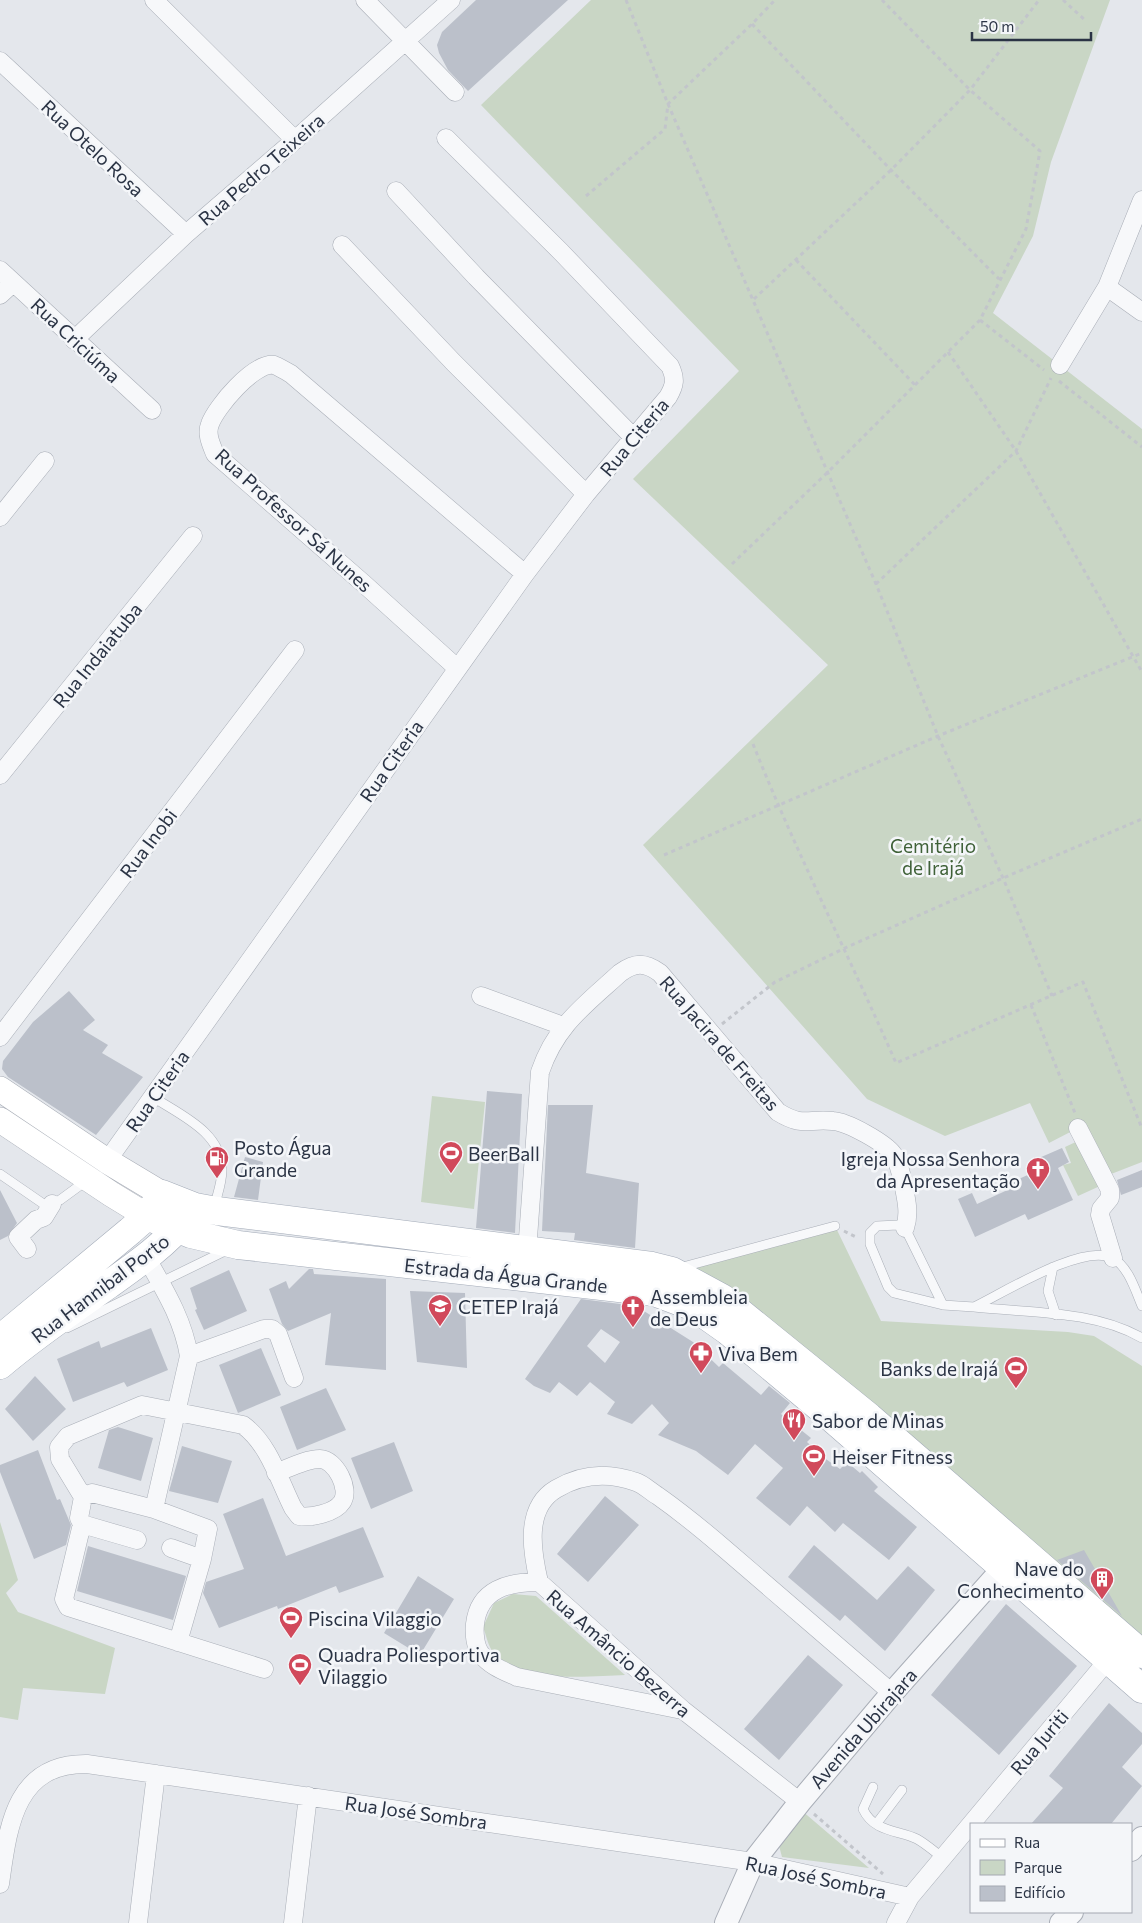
<svg xmlns="http://www.w3.org/2000/svg" width="1142" height="1923" viewBox="0 0 1142 1923" font-family="Commissioner,sans-serif">
<rect width="100%" height="100%" fill="#e4e7ec"/>
<path fill="#c9d6c5" d="M591,0h519l-59,162 -18,74 -40,77 149,116v733l-36,14 -28,-48 -29,15 -19,-40 -85,33 -78,-37 -224,-254 185,-180 -195,-186 106,-108 -258,-266z
M432,1096l53,6 -11,107 -53,-7z
M1080,1140l20,46 -22,10 -15,-31 8,-2 -6,-16z
M837,1230l44,91 187,11 26,4 48,30v284l-464,-380z
M0,1522l18,58 -12,13 12,19 97,36 -10,46 -82,-6 -5,32 -18,-3z
M513,1594l23,2 89,79c-35,1 -114,10 -134,-26 -4,-7 -5,-15 -8,-22l11,-24z
M801,1810l68,58 -87,-11 -5,-19z"/>
<path fill="#bbc0ca" fill-rule="evenodd" d="M476,0h92l-100,91 -20,-21 -9,-17 -2,-8 5,-13z
M69,991l26,29 -12,10 25,15 -6,8 41,24 -47,58 -88,-58 -6,-8 1,-8 30,-39z
M487,1091l35,3 -7,139 -39,-5z
M548,1105h45l-7,68 53,10 -4,65 -61,-8 1,-7 -33,-2z
M1062,1148l7,14 -11,6 15,32 -45,20 -3,-6 -50,23 -17,-38 14,-6 5,11 37,-17 -2,-5 31,-14 -4,-10z
M245,1157l18,5 -5,38 -24,-3z
M1142,1170v17l-21,8 -4,-15z
M0,1190l17,33 -9,13 -8,4z
M309,1269h4l1,5 72,5v91l-61,-5 6,-52 -43,18 -6,-7 -13,-35 17,-8 3,8z
M229,1270l18,41 -43,19 -9,-20 2,-1 -7,-21z
M410,1291l55,2 2,75 -50,-6z
M581,1299l55,7 57,36 26,25 4,-4 38,32 8,-9 21,17 -9,11 30,24 -4,4 16,15 17,12 7,-7 13,11 2,-2 16,16 -4,4 43,36 -28,33 -46,-37 -8,9 -28,-26 -17,20 -34,-28 27,-30 -28,-24 -27,31 -32,-24 -38,-16 11,-12 -17,-19 -20,20 -25,-10 8,-12 -25,-20 -13,14 -18,-14 -9,11 -16,-7 -9,-7zM601,1329l19,13 -15,21 -18,-17z
M151,1328l17,42 -41,17 -3,-5 -51,20 -16,-43 42,-18 2,7z
M261,1348l20,47 -43,18 -19,-48z
M35,1376l31,33 -33,32 -28,-32z
M326,1388l20,42 -49,20 -17,-43z
M118,1427l35,11 -12,43 -43,-13 11,-38z
M394,1442l19,49 -42,18 -20,-51z
M182,1446l50,15 -14,42 -49,-12z
M38,1450l19,50 3,-1 11,26 -5,20 -32,14 -34,-87v-7z
M605,1496l34,29 -51,57 -31,-28z
M263,1498l23,58 77,-29 21,50 -45,16 -3,-7 -58,23 -1,-3 -58,22 -16,-35 3,-11 38,-13 -21,-55z
M814,1545l63,55 31,-34 27,24 -50,61 -40,-36 -5,6 -52,-44z
M88,1546l98,30 -13,44 -96,-29z
M1084,1550l38,66 -65,-56z
M418,1576l36,23 -34,56 -36,-22z
M1006,1604l71,62 -78,89 -68,-60z
M808,1655l35,30 -64,75 -35,-31z
M1109,1703l33,30v11l-20,23 20,19 -31,38h-80l32,-36 -14,-12z"/>
<g fill="none" stroke-linecap="round" stroke-linejoin="round">
<g stroke="#a9aeb7" stroke-width="10">
<path id="service" d="M153,1097c27,18 69,35 69,73 0,13 -5,25 -8,38
M0,1174l45,31 15,-5 26,-19
M1053,1267l-5,24 8,24
M679,1268l156,-42
M943,1305l-38,-77 -7,-3 -21,1 -7,7v11l18,43 6,6 49,12 31,2
M1142,1306c-6,-14 -14,-41 -30,-48 -29,-15 -109,35 -138,49 55,6 119,3 168,31
M67,1328l162,-79
M873,1787l-10,22c11,24 37,21 54,30 9,5 18,13 26,19
M877,1823l25,-33"/>
</g>
<g stroke="#a9aeb7" stroke-width="19">
<path id="minor" d="M154,0l141,140
M365,0l90,92
M0,61l186,173
M396,191l80,86 157,160
M342,245l112,118 132,131
M0,270l152,140
M1107,287l35,25
M0,295l13,-12
M74,340l112,-106 109,-94 156,-140
M1060,365l47,-78 35,-87
M0,517l45,-56
M457,668l-94,-85 -148,-129c-4,-10 -9,-20 -5,-30 6,-17 44,-62 64,-59 5,2 12,6 17,9l234,200
M0,775l193,-239
M481,996l82,30
M0,1037l295,-387
M1078,1128l32,62v8l-9,11 -1,6 13,43
M107,1161l418,-587 61,-80 82,-97c7,-12 8,-18 2,-31l-109,-114 -115,-114
M27,1249l-9,-12 18,-17 8,-3 8,-13
M527,1252l13,-180c16,-47 45,-67 80,-99 15,-11 25,-11 40,0l118,139c26,16 30,6 55,9 15,1 52,22 60,33 6,9 8,19 10,29 3,15 7,30 2,45
M146,1257c18,32 37,62 43,99l-35,153
M189,1356l75,-27h8l6,5 16,44
M83,1497l9,-4 62,16 54,20 -6,30 -31,-11
M82,1524l-18,75 4,8 196,62
M137,1540l-55,-16 -3,-6 4,-21 -23,-38 -1,-12 9,-11 74,-31 101,20c26,19 36,55 50,83l6,8c12,2 36,-3 43,-14 9,-13 -7,-43 -22,-43 -14,0 -31,9 -44,14
M539,1582c-31,0 -60,7 -64,42 -1,9 0,23 6,30 9,12 23,17 36,23l165,33
M178,1642l24,-83
M800,1802l-117,-92 -144,-128c-7,-30 -15,-74 17,-93 25,-15 52,-17 80,-7 7,2 15,10 22,14 24,17 46,35 68,54 55,48 111,95 166,143
M971,1824l137,-164
M0,1884c8,-56 14,-121 87,-120l666,98 157,35
M138,1923l18,-149
M293,1923l15,-127
M896,1923l14,-26 61,-73"/>
</g>
<g stroke="#a9aeb7" stroke-width="24">
<path id="tertiary" d="M1131,1850l11,-12
M726,1923l27,-61 47,-60 92,-109 123,-138
M1061,1923l11,-11"/>
</g>
<g stroke="#a9aeb7" stroke-width="26">
<path id="secondary" d="M0,1089l107,72 55,33
M0,1120l111,74 36,22"/>
</g>
<g stroke="#a3abb8" stroke-width="29">
<path id="primary" d="M147,1216l44,18 47,11 416,47 40,15 34,24 90,75 324,283
M0,1339l130,-108 17,-15 15,-22 33,13 22,4 435,55 20,5 50,27 147,119 273,237
M0,1365c34,-29 71,-54 108,-80 28,-20 57,-40 79,-67"/>
</g>
<path stroke="#c2c5cb" stroke-width="3" stroke-dasharray="4 4" stroke-linecap="butt" d="M626,0l42,104 208,480 62,152 65,142 49,118
M1063,0l23,21
M752,24l139,146 108,109
M586,196l79,-67 3,-25 84,-80 23,-24
M796,260l119,125
M754,299l137,-129 79,-80 69,-90
M980,320l64,50
M948,352l68,99 126,221
M1059,381l83,66
M732,564l96,-92 152,-152 46,-91 14,-78 -70,-61 -88,-90
M876,584l140,-133 35,-73
M753,744c43,108 96,212 143,319l187,-81 58,144
M664,855l274,-119 204,-83
M1031,1005l44,108
M722,1024l53,-42 70,-34 158,-70 139,-59
M844,1231l14,7
M814,1814l69,60"/>
<use href="#service" stroke="#f7f8fa" stroke-width="9"/>
<use href="#minor" stroke="#f7f8fa" stroke-width="18"/>
<use href="#tertiary" stroke="#f7f8fa" stroke-width="22"/>
<use href="#secondary" stroke="#fff" stroke-width="25"/>
<use href="#primary" stroke="#fff" stroke-width="28"/>
</g>
<defs>
<g id="stadium-pin" transform="scale(1.25)"><path d="M0 17L-7.5 6A9.5 9.5 0 1 1 7.5 6Z" fill="#d1495b" stroke="#f4f6f9"/><path d="M0-5a6.5 5 0 1 0 0 10a6.5 5 0 1 0 0-10ZM-3.5-1.8h7v3.6h-7Z" fill="#fff"/></g>
<g id="fuel-pin" transform="scale(1.25)"><path d="M0 17L-7.5 6A9.5 9.5 0 1 1 7.5 6Z" fill="#d1495b" stroke="#f4f6f9"/><path d="M-5.5-6h7V0h2V4h1.3V-2.5L3-4.5l.8-.8L6-3V5H2.5V1h-1V6h-7ZM-4.2-4.7v3.2H.2V-4.7Z" fill="#fff"/></g>
<g id="church-pin" transform="scale(1.25)"><path d="M0 17L-7.5 6A9.5 9.5 0 1 1 7.5 6Z" fill="#d1495b" stroke="#f4f6f9"/><path d="M-1.2-6h2.4v3.5h3.3v2.4h-3.3V6h-2.4V-.1h-3.3v-2.4h3.3Z" fill="#fff"/></g>
<g id="school-pin" transform="scale(1.25)"><path d="M0 17L-7.5 6A9.5 9.5 0 1 1 7.5 6Z" fill="#d1495b" stroke="#f4f6f9"/><path d="M0-5L7-2L0 1L-7-2ZM-4 1L0 2.5L4 1V4Q0 6-4 4Z" fill="#fff"/></g>
<g id="pharmacy-pin" transform="scale(1.25)"><path d="M0 17L-7.5 6A9.5 9.5 0 1 1 7.5 6Z" fill="#d1495b" stroke="#f4f6f9"/><path d="M-2-6h4v4h4v4h-4v4h-4v-4h-4v-4h4Z" fill="#fff"/></g>
<g id="restaurant-pin" transform="scale(1.25)"><path d="M0 17L-7.5 6A9.5 9.5 0 1 1 7.5 6Z" fill="#d1495b" stroke="#f4f6f9"/><path d="M-5-6h1v4h1v-4h1v4h1v-4h1v5L-1.5 .5V6h-2V.5L-5-1ZM5-6V6H3V1.5H1.5Q1.5-4 5-6Z" fill="#fff"/></g>
<g id="building-pin" transform="scale(1.25)"><path d="M0 17L-7.5 6A9.5 9.5 0 1 1 7.5 6Z" fill="#d1495b" stroke="#f4f6f9"/><path d="M-4-6H4V6H1V3H-1V6H-4ZM-2.5-4.3h1.7v1.8h-1.7ZM.8-4.3h1.7v1.8H.8ZM-2.5-1h1.7V.8h-1.7ZM.8-1h1.7V.8H.8Z" fill="#fff"/></g>
</defs>
<g fill-rule="evenodd">
<use href="#stadium-pin" x="451" y="1153"/>
<use href="#fuel-pin" x="217" y="1158"/>
<use href="#church-pin" x="1038" y="1169"/>
<use href="#school-pin" x="440" y="1306"/>
<use href="#church-pin" x="633" y="1307"/>
<use href="#pharmacy-pin" x="701" y="1353"/>
<use href="#stadium-pin" x="1016" y="1368"/>
<use href="#restaurant-pin" x="794" y="1420"/>
<use href="#stadium-pin" x="814" y="1456"/>
<use href="#building-pin" x="1102" y="1579"/>
<use href="#stadium-pin" x="291" y="1618"/>
<use href="#stadium-pin" x="300" y="1665"/>
</g>
<g text-anchor="middle" dominant-baseline="central" stroke-width="5" stroke-linejoin="round" paint-order="stroke">
<g font-size="19" fill="#2b3445" stroke="#f4f6f9">
<text transform="translate(93 148) rotate(43)">Rua Otelo Rosa</text>
<text transform="translate(261 169) rotate(-41)">Rua Pedro Teixeira</text>
<text transform="translate(76 340) rotate(43)">Rua Criciúma</text>
<text transform="translate(634 437) rotate(-50)">Rua Citeria</text>
<text transform="translate(294 520) rotate(42)">Rua Professor Sá Nunes</text>
<text transform="translate(97 655) rotate(-51)">Rua Indaiatuba</text>
<text transform="translate(391 761) rotate(-55)">Rua Citeria</text>
<text transform="translate(148 843) rotate(-53)">Rua Inobi</text>
<text transform="translate(720 1043) rotate(49)">Rua Jacira de Freitas</text>
<text transform="translate(157 1091) rotate(-55)">Rua Citeria</text>
<text transform="translate(506 1275) rotate(6)">Estrada da Água Grande</text>
<text transform="translate(100 1288) rotate(-37)">Rua Hannibal Porto</text>
<text transform="translate(619 1653) rotate(41)">Rua Amâncio Bezerra</text>
<text transform="translate(863 1728) rotate(-49)">Avenida Ubirajara</text>
<text transform="translate(1039 1742) rotate(-50)">Rua Juriti</text>
<text transform="translate(416 1812) rotate(8)">Rua José Sombra</text>
<text transform="translate(816 1877) rotate(12)">Rua José Sombra</text>
</g>
<g font-size="19" fill="#3f6138" stroke="#f4f6f9">
<text x="933" y="845">Cemitério<tspan x="933" dy="22">de Irajá</tspan></text>
</g>
<g font-size="19" fill="#2b3445" stroke="#f4f6f9" text-anchor="start">
<text x="234" y="1147">Posto Água<tspan x="234" dy="22">Grande</tspan></text>
<text x="468" y="1153">BeerBall</text>
<text x="1020" y="1158" text-anchor="end">Igreja Nossa Senhora<tspan x="1020" dy="22">da Apresentação</tspan></text>
<text x="650" y="1296">Assembleia<tspan x="650" dy="22">de Deus</tspan></text>
<text x="458" y="1306">CETEP Irajá</text>
<text x="718" y="1353">Viva Bem</text>
<text x="998" y="1368" text-anchor="end">Banks de Irajá</text>
<text x="812" y="1420">Sabor de Minas</text>
<text x="832" y="1456">Heiser Fitness</text>
<text x="1084" y="1568" text-anchor="end">Nave do<tspan x="1084" dy="22">Conhecimento</tspan></text>
<text x="308" y="1618">Piscina Vilaggio</text>
<text x="318" y="1654">Quadra Poliesportiva<tspan x="318" dy="22">Vilaggio</tspan></text>
</g>
</g>
<rect x="970" y="1823" width="162" height="90" fill="#f4f6f9" stroke="#a4a8b1"/>
<rect x="980" y="1839" width="25" height="8" fill="#ffffff" stroke="#a4a8b1"/>
<text x="1014" y="1848" font-size="15" fill="#2b3445">Rua</text>
<rect x="980" y="1860" width="25" height="15" fill="#c9d6c5" stroke="#a4a8b1"/>
<text x="1014" y="1873" font-size="15" fill="#2b3445">Parque</text>
<rect x="980" y="1886" width="25" height="15" fill="#bbc0ca" stroke="#a4a8b1"/>
<text x="1014" y="1898" font-size="15" fill="#2b3445">Edifício</text>
<path d="M972 32v8h119v-8" fill="none" stroke="#2b3445" stroke-width="2.5"/>
<text x="980" y="32" font-size="15" fill="#2b3445" stroke="#f4f6f9" stroke-width="4" paint-order="stroke">50 m</text>
</svg>
